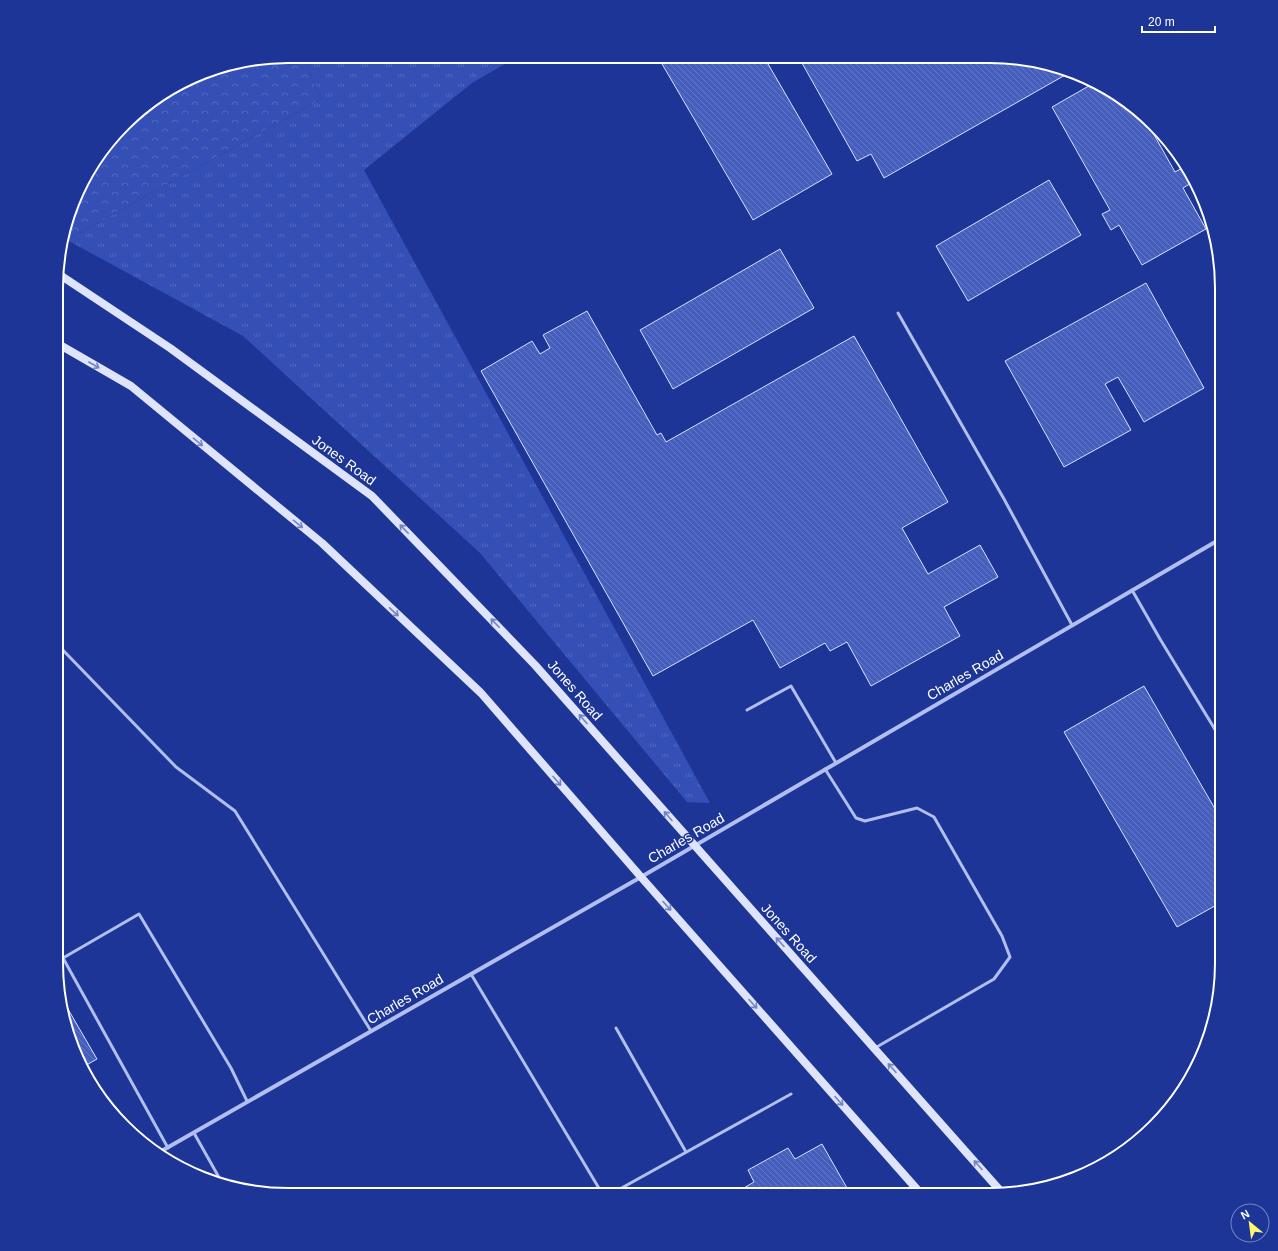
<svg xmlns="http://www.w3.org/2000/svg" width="1278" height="1251" viewBox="0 0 1278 1251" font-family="Helvetica,sans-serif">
<defs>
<pattern id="grass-tufts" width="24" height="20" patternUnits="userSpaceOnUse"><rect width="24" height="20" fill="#344fb5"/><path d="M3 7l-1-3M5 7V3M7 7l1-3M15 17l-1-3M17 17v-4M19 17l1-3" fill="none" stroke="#5269c0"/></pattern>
<pattern id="forest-crowns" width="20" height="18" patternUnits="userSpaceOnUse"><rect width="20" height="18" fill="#344fb5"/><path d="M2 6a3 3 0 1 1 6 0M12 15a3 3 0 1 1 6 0" fill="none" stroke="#5269c0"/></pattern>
<pattern id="building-back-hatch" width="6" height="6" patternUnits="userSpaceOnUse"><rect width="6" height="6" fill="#465fbd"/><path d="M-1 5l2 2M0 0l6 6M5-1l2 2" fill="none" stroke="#6277c7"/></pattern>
</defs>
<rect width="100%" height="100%" fill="#1d3596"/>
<path fill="url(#grass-tufts)" d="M302,56l215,1 -45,26 -108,87 346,633 -23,-1 -207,-249 -237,-217 -176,-96 254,-141z"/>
<path fill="url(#forest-crowns)" d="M288,56h14l19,43 -254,141 -5,-2 25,-66 48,-59 78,-45z"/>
<path fill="url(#building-back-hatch)" stroke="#d8dffb" d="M658,57h106l68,117 -79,46z
M811,57l209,1 47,16 -183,104 -13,-24 -14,7 -55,-98z
M1094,83l12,4 42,37 27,48 9,-5 9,15 -10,6 23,41 -64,36 -23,-40 -8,5 -9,-16 8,-4 -58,-103z
M1049,180l32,55 -113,66 -32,-55z
M780,249l34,59 -141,81 -33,-59z
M1146,283l58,105 -60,34 -26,-45 -13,7 26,46 -67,37 -59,-106z
M587,311l70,124 4,-2 5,9 188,-106 94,166 -46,26 26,46 52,-29 18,32 -54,30 16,29 -89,50 -24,-44 -17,9 -5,-8 -45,25 -27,-48 -100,56 -172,-305 51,-30 8,13 10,-6 -7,-13z
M1144,686l78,135v81l-45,25 -113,-195z
M61,997l36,62 -14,8 -9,-15z
M822,1144l29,51h-119l22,-13 -6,-12 40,-22 7,11z"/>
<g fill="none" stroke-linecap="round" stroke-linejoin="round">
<path stroke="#b1beef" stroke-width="3" d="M898,313l106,186 68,126
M1132,590l28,49 62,102
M58,645l118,122 59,44 136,220
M747,710l44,-24 45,77
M825,769l31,49 9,3 52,-13 17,9 68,119 8,21 -16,22 -119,69
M57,948l6,10
M471,974l132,221
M616,1028l70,124
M194,1133l27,48
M168,1148l-105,-190 76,-44 92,154 16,33
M609,1195l182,-101"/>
<path stroke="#b1beef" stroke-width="4" d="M158,1153l483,-276 581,-339"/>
<path stroke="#dee4fb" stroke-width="8" d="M60,275l110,73 202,148 163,169 469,530
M60,345l71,41 191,157 159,150 160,184 281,318"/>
</g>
<defs><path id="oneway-shaft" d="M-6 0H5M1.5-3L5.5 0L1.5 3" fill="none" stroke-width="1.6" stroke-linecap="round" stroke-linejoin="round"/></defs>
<g stroke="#7484c3">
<use href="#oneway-shaft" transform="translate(94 365) rotate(30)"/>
<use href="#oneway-shaft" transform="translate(198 442) rotate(39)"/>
<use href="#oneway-shaft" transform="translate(298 524) rotate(39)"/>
<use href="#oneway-shaft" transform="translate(404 529) rotate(-134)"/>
<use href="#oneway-shaft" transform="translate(394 612) rotate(43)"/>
<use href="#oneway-shaft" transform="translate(495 623) rotate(-134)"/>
<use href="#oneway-shaft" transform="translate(583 719) rotate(-131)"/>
<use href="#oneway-shaft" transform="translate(557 781) rotate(49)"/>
<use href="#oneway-shaft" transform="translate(668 816) rotate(-131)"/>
<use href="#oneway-shaft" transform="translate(667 906) rotate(48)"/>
<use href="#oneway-shaft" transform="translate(780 942) rotate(-132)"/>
<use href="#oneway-shaft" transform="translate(753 1004) rotate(48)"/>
<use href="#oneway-shaft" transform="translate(892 1068) rotate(-132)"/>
<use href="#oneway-shaft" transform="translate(839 1101) rotate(48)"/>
<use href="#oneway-shaft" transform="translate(978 1165) rotate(-132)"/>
</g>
<g text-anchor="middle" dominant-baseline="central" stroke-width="3" stroke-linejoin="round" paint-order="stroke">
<g font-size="14" fill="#fff" stroke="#1d3596">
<text transform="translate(344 460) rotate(36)">Jones Road</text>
<text transform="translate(965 675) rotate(-30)">Charles Road</text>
<text transform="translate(575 690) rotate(49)">Jones Road</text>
<text transform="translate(686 838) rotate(-30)">Charles Road</text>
<text transform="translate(789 933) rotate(48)">Jones Road</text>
<text transform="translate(405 999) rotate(-30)">Charles Road</text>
</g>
</g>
<path d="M0 0H1278V1251H0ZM288 63H990A225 225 0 0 1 1215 288V963A225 225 0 0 1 990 1188H288A225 225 0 0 1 63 963V288A225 225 0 0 1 288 63Z" fill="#1d3596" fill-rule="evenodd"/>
<path fill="none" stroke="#fff" stroke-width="2" d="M288 63H990A225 225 0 0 1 1215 288V963A225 225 0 0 1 990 1188H288A225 225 0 0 1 63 963V288A225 225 0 0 1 288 63Z"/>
<g transform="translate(1250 1223) rotate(331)"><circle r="19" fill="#1d3596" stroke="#7786c0"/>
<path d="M0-3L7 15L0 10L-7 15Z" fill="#fef770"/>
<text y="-6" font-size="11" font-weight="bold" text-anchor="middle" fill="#ffffff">N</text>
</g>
<path d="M1142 26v6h73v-6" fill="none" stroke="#ffffff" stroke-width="2"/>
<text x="1148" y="26" font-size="12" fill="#ffffff" stroke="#1d3596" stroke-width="3" paint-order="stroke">20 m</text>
</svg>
